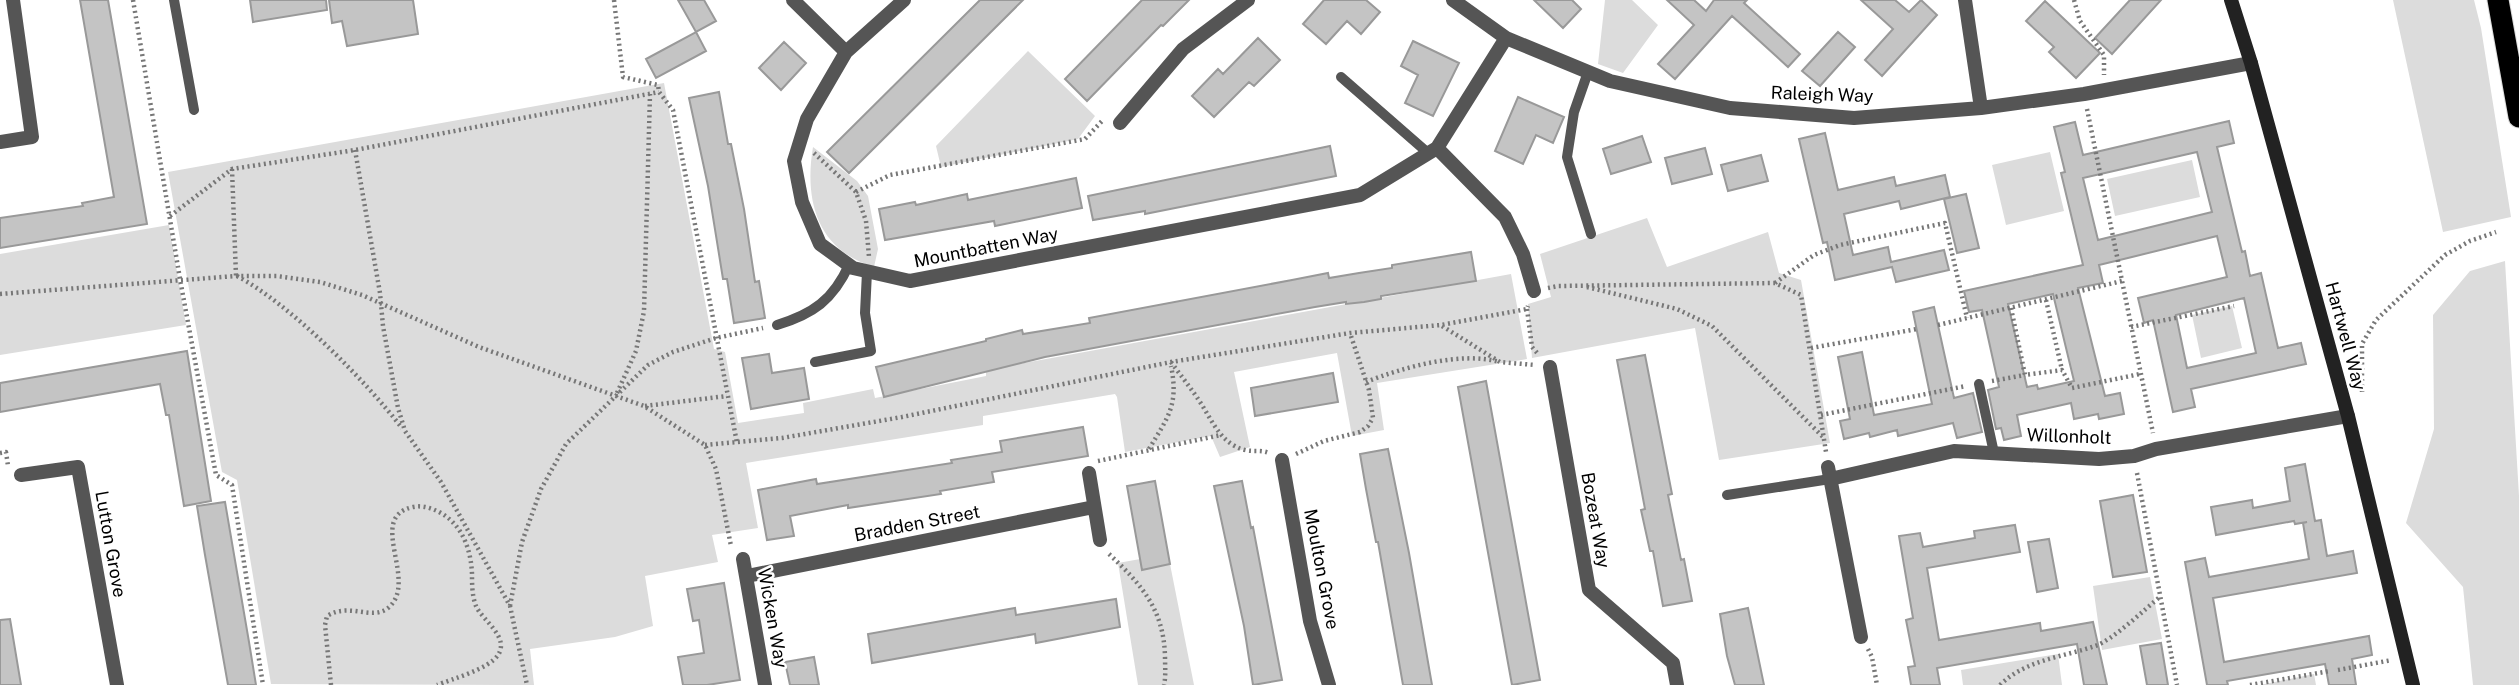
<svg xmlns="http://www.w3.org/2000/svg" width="2519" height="685" viewBox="0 0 2519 685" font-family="'Public Sans',sans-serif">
<rect width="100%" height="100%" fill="#fff"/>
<path fill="#dcdcdc" d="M1605,0h27l26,25 -35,48 -25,-9z
M2393,0h81l7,28 30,189 -68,15z
M1028,51l67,65 -17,23 -137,28 -5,-21z
M664,83l50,266 11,3 13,71 66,-10 -1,-10 70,-14 2,9 111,-22v-6l525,-96 16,85 -150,24 7,47 -32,6 -15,-83 -103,19 16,75 -30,10 -9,-21 -86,16 -8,-55 -2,-3 -132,22v9l-237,38 12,65 -46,7 6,27 -73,14 8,50 -38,11 -85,12 4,36 -263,-1 -34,-204 -15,-8 -54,-300z
M813,147l44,34 11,15 10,53 -4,18c-57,-17 -70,-67 -61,-120z
M2050,152l14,59 -58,14 -14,-60z
M2192,160l8,37 -85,19 -8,-37z
M1647,218l20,49 101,-35 11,41 22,7 29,163 -111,17 -24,-132 -163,30 -4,-54 23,-7 -11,-43z
M169,225l17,100 -186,30v-101z
M2505,261l14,235v189h-46l-10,-98 -57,-64 28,-94 -1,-114 37,-44z
M2232,306l10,42 -41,10 -9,-43z
M1168,554l26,131h-56l-20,-122z
M2150,577l12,62 -60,11 -9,-64z
M2058,654l4,31h-99l-2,-15z
M2314,674l2,11h-56z"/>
<path fill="#c4c4c4" stroke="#999" stroke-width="2" fill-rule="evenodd" d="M80,0h28l39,224 -147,24v-30l83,-12 -1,-3 32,-6z
M250,0h76l1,10 -74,12z
M329,0h84l5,34 -71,12 -5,-25 -10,2z
M678,0h26l12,21 -20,11z
M980,0h43l-174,173 -22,-21z
M1142,0h47l-26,26 -2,-1 -74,76 -22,-22z
M1324,0h42l14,12 -19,22 -14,-13 -21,23 -23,-20z
M1534,0h38l9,9 -18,19z
M1667,0h27l12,11 8,-11h33l-3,3 56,51 -12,13 -56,-51 -57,63 -17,-15 36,-39z
M1861,0h34l14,12 12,-12 16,15 -55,61 -17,-16 28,-31z
M2130,0h31l-49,54 -17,-16z
M2045,1l55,52 -24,25 -27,-26 5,-5 -28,-26z
M696,32l10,19 -50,27 -10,-19z
M1838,32l17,15 -35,39 -18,-15z
M1258,38l22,22 -26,26 -5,-4 -35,35 -22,-21 26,-27 5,5z
M1413,41l46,22 -26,53 -28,-13 13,-28 -17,-9z
M784,42l22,21 -25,27 -22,-22z
M719,92l9,52h3l13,65 11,73 4,-1 6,37 -31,5 -7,-44h-4l-15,-93 -19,-88z
M1518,97l46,20 -11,26 -17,-8 -13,29 -28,-13z
M2229,121l5,22 -17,4 25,105 3,-1 5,25 11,-3 17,75 23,-5 5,21 -115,25 4,18 -22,5 -20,-92 -9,3 -6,-25 89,-21 -10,-41 -85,21 -33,8 4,18 -25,5 27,108 15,-3 4,21 -25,5 -1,-5 -24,5 -3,-16 -54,12 4,21 -17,4 -3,-12 -5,1 -8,-39 11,-3 -17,-77 -13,2 -5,-21 119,-26 -22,-92 4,-1 -11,-45 21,-5 8,33zM2197,152l15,60 -114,28 -15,-62zM2053,294l21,87 -36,8 -1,-4 -10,2 -19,-83zM2244,298l12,55 -69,15 -11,-53z
M1825,133l13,57 56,-13 2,9 49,-11 5,22 -49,12 -2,-8 -55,13 9,41 35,-8 3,15 53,-12 5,20 -53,12 -4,-15 -57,13 -8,-38 -4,1 -24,-104z
M1642,136l9,26 -40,12 -8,-25z
M1330,146l6,30 -191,38v-3l-52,9 -5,-24z
M1705,148l7,26 -40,10 -7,-26z
M1761,155l7,26 -40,10 -7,-26z
M1076,178l6,30 -87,18 -1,-5 -109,19 -6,-31 36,-7 1,3 51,-11 1,6z
M1966,194l13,54 -22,5 -13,-54z
M1471,252l5,29 -95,15v3l-17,3 -18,2v-2l-31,5 -270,50 -161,40 -8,-30 110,-26v-2l36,-9 1,4 67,-11 -1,-5 203,-38 36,-7 1,5 30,-5 33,-5v-3z
M1934,307l20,91 19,-5 9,39 -25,6 -4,-15 -55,13 -1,-6 -27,7 -1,-4 -25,6 -4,-18 10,-2 -12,-62 24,-5 12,63 58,-11 -19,-92z
M187,351l24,150 -27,5 -15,-91h-3l-6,-31 -160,28v-29z
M769,354l3,19 32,-5 5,31 -58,10 -9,-51z
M1645,355l27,139 -4,1 13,65 3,-1 8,42 -29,5 -10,-55h-3l-9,-41 4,-1 -28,-149z
M1333,373l5,29 -83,14 -4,-28z
M1486,381l54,299 -28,5 -54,-298z
M1083,427l5,29 -96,16 2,10 -54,9 1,3 -93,14v-3l-58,11 4,20 -27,4 -9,-50 58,-11 1,5 135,-21 -1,-3 51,-8 -2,-11z
M1388,449l21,104 23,132h-29l-25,-143h-2l-10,-53 -6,-35z
M2305,464l10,57 6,-1 6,36 26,-5 4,22 -144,25 11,64 145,-26 3,19 -20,4 4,26h-27l-4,-21 -98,17 1,4h-21l-22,-123 20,-4 4,19 100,-18 -6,-36 4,-1 -12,2 -1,-3 -78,14 -5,-28 41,-7 1,8 37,-7 -5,-33z
M1155,481l15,83 -28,6 -15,-84z
M1242,481l9,47 2,-1 29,153 -29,5 -9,-59 -30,-140z
M2133,495l14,77 -34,5 -13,-76z
M225,502l24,140 7,43h-28l-23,-130 -8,-49z
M2015,525l5,27 -93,16 12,72 101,-17 1,8 52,-9 14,63h-23l-7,-41 -140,24 3,17h-29l-3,-18 7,-1 -9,-46 7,-2 -14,-82 21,-3 3,14 52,-9 -1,-7z
M2049,539l9,49 -21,4 -9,-50z
M724,583l16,97 -33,5h-24l-5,-28 26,-4 -5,-33 -6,1 -6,-32z
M1116,599l4,28 -84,16 -1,-9 -163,29 -4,-29 147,-26 1,7z
M1748,608l11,53 5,24h-29l-8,-29 -7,-42z
M10,619l11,66h-21v-65z
M2161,643l7,42h-21l-7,-39z
M814,657l5,28h-29l-5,-23z"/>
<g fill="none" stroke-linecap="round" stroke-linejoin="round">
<g stroke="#dbdbdb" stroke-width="23">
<path id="highway" d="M2498,0l21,117"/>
</g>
<path stroke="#777" stroke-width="4.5" stroke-dasharray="2 3.5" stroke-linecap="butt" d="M133,0l47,279 36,196 16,10 31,200
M614,0l9,77 35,8 1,7 14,18 64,333
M2074,0l6,21 24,34v20
M2087,109l66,324
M355,150l25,143 3,33 15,82 7,23 36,51 69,124 17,79
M814,153l42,39 10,29 3,36
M232,169l4,107
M856,192l34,-17 195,-36 17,-18
M170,216l62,-47 123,-19 304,-58
M237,276c54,29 127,103 165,152
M1775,283l39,-28 26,-10 105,-22 22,95
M1587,287l90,22 35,17 111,111
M1548,288l10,-2 217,-3 26,12 25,157
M0,294l236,-18h41l43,6 42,13 117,52 165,59 61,39 11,24 15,77
M2046,300l16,70
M2011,308l14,67 37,-5 10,18 68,-14
M1527,309l5,38 6,7
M1938,325l184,-44
M1442,326l58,36 35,3
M2131,327l103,-21
M1811,348l106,-19
M1171,362c10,14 20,26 29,40 10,15 17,33 33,43 17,10 24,3 36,8
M1992,381l33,-6
M1366,382c38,-15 95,-31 134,-20
M2362,392v-48l14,-24 69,-65 25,-14 26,-9
M617,393l19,-42 8,-40 6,-217
M645,406l82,-10
M1821,415l145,-29
M705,445l77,-7 120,-21 269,-55 179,-29 91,-8 86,-16 1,-3
M1149,449c19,-32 30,-44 22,-83
M0,453l6,-1 2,14
M1296,454l28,-13 36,-9 8,-6 5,-8 -4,-28 -19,-57
M1098,461l123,-26
M2137,473l40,212
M1109,554c33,31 55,56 56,103 0,10 1,19 -1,28
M510,606l12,-64 19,-53 25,-45 82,-79 25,-13 43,-14 47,-10
M1868,649l4,8 5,28
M2338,670l54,-10
M331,685l-6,-60 2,-9c22,-14 45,5 61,-8 32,-26 -23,-91 25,-101 9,-2 18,1 26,5 23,12 32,37 33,62 0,10 0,22 4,32 6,14 34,31 22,49 -9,14 -46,24 -61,30
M2000,685c25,-25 63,-28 95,-39 18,-6 50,-37 66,-50
M2250,685l80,-14"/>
<path stroke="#555" stroke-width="10" d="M174,0l20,110
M1588,72l-14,40 -7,45 24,77
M1341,77l87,76
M777,325c36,-11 56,-25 72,-60
M815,362l56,-11 -6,-38 2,-41
M1979,384l15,69
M1727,495l103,-16"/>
<path stroke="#555" stroke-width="14" d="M793,0l53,52
M904,0l-58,52 -39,67 -13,42 8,41 18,42 33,24 57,13 450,-86 77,-47 69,-110
M1453,0l53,38 104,43 120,27 124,10 127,-10 103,-14 167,-31
M1965,0l16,108
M1120,123l63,-74 65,-49
M0,142l32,-5 -19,-137
M1437,148l68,69 18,37 11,37
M1550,367l39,223 84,73 4,22
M1282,460l28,161 19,64
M1828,467l33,170
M1089,473l11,67
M21,475l57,-8 39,218
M1830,479l124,-28 145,8 35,-3 22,-7 192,-33
M743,559l22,126
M747,576l347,-69"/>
<path stroke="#222" stroke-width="14" d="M2231,0l20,63 97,353 65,269"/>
<use href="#highway" stroke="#000" stroke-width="21"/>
</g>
<g text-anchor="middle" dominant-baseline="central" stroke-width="5" stroke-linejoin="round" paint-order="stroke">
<g font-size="18" fill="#000" stroke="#fff">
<text transform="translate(1822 94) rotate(2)">Raleigh Way</text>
<text transform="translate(986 247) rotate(-11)">Mountbatten Way</text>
<text transform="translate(2346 336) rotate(75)">Hartwell Way</text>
<text transform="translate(2069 436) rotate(2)">Willonholt</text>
<text transform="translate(1596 520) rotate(80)">Bozeat Way</text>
<text transform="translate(917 523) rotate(-11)">Bradden Street</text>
<text transform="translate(111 544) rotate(80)">Lutton Grove</text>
<text transform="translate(1322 569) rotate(79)">Moulton Grove</text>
<text transform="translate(773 618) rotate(80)">Wicken Way</text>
</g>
</g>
</svg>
